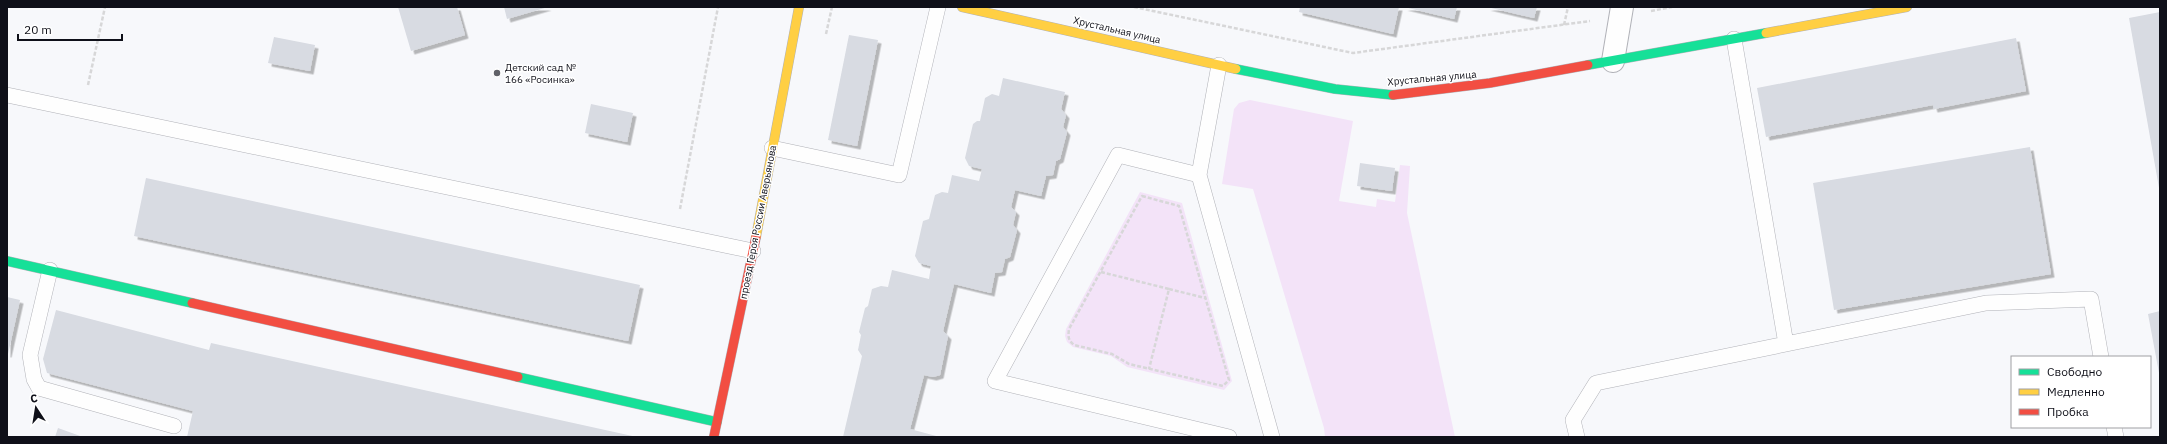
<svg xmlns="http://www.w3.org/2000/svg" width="2167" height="444" viewBox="0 0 2167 444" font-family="'IBM Plex Sans',sans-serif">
<defs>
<filter id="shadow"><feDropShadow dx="3.5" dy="3.5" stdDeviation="0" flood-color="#0004"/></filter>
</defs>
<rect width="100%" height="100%" fill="#f7f8fb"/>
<path fill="#f3e3f8" d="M1250,100l103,21 -14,80 37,6 1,-8 18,3 5,-37 10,1 -3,47 48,224h-130l-1,-9 -71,-239 -31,-5 12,-75 5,-6z
M1140,192l42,11 50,178 -8,9 -97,-23 -16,-11 -38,-9 -6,-5 -2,-6 1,-7z"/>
<path fill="#d8dbe2" filter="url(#shadow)" d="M398,7h59l8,28 -54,16z
M504,7h44l-41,12z
M1300,7h99l-6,27 -94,-22z
M1404,7h53l-3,12z
M1487,7h50l-3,11z
M2160,12v176h-1l-30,-170z
M849,35l29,5 -21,106 -29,-6z
M274,37l41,8 -5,26 -42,-8z
M2016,38l10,53 -92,18 -1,-4 -167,32 -9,-49z
M1003,78l62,14 -4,17 5,6 -3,12 4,5 -7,27 -4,2 -3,14 -7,1 -5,20 -26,-6 -4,17 5,5 -3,13 4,5 -7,27 -5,2 -3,13 -7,1 -4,20 -37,-9 -11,47 5,5 -8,39 -7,2 -9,-2 -14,54 30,8h-97l19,-81 -4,-6 3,-15 -2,-3 6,-24 3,-2 4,-17 9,-3 7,1 4,-17 37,9 2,-13 -12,-3 -4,-7 8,-35 6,-2 6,-24 7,-3 6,1 4,-18 27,6 3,-12 -13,-3 -4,-8 8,-34 4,-3h3l5,-23 7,-4 7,2z
M591,104l42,9 -6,29 -42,-9z
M2030,147l21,127 -217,36 -21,-127z
M1360,163l35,5 -3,23 -35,-5z
M146,178l494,107 -12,56 -494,-105z
M7,297l13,3 -12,54h-1z
M56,310l153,40 2,-7 426,94h-450l6,-26 -146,-38 -4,-14z
M2160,311v62h-1l-11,-59z
M58,428l25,9h-28z"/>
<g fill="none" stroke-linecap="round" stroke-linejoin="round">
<g stroke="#b1b2b8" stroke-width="16">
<path id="lane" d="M1734,39l52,305
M1219,65l-20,110 73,262
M7,95l746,156
M772,148l127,27 39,-168
M1199,175l-81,-20 -123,226 234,56
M50,270l-20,85 4,24 5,9 135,38
M2114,427l2,10
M1577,437l-4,-17 23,-37 390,-80 105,-4 10,58"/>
</g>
<g stroke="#b1b2b8" stroke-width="24">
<path id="street" d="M1613,61l9,-54"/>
</g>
<g stroke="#b1b2b8" stroke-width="10">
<path id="fast" d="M1588,65l178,-32
M1236,69l99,20 58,6
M7,261l185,42
M518,377l199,45"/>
</g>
<g stroke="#b1b2b8" stroke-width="10">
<path id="slow" d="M962,7l274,62
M1766,33l141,-26
M756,237l43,-230"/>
</g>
<g stroke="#b1b2b8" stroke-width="10">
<path id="jam" d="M1393,95l97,-12 98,-18
M192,303l326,74
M714,436l42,-199"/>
</g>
<path stroke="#d7d7d8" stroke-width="2.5" stroke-dasharray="4 2" stroke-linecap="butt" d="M1134,7l219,46 237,-32
M1651,11l21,-4
M1564,25l4,-18
M826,34l6,-27
M88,85l17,-78
M1142,196l37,10 50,174 -6,6 -94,-22 -17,-10 -38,-9c-6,-5 -6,-8 -5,-16z
M680,209l38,-202
M1101,272l68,17 -20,80
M1169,289l36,9"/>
<use href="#lane" stroke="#fefefe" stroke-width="15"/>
<use href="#street" stroke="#fefefe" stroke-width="22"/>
<use href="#fast" stroke="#16e098" stroke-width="9"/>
<use href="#slow" stroke="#ffcf43" stroke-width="9"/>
<use href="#jam" stroke="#f24e42" stroke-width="9"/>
</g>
<circle fill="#606168" stroke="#fff" stroke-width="1.5" cx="497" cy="73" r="4"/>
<g text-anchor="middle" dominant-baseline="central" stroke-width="3" stroke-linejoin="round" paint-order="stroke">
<g font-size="10" fill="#0f1019" stroke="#fff">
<text transform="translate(1117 30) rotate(13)">Хрустальная улица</text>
<text transform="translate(1432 78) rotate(-5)">Хрустальная улица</text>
<text transform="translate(758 222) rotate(-79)">проезд Героя России Аверьянова</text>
</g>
<g font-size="10" fill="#0f1019" stroke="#fff" text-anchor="start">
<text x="505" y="67">Детский сад №<tspan x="505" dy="12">166 «Росинка»</tspan></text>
</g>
</g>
<rect width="2167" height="444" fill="none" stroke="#0f1019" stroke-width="16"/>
<rect x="2011" y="356" width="140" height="72" fill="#ffffff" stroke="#9f9fa3"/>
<rect x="2019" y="369" width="20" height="6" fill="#16e098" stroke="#9f9fa3"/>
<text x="2047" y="376" font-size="12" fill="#0f1019">Свободно</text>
<rect x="2019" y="389" width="20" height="6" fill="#ffcf43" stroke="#9f9fa3"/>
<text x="2047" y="396" font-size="12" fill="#0f1019">Медленно</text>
<rect x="2019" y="409" width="20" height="6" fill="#f24e42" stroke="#9f9fa3"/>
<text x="2047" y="416" font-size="12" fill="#0f1019">Пробка</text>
<g transform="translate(36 408) rotate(348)" stroke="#ffffff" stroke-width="3" paint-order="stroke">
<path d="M0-3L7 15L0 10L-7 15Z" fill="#0f1019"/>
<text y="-6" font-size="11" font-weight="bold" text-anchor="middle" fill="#0f1019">С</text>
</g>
<path d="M18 34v6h104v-6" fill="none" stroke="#0f1019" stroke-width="2"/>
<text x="24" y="34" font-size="12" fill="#0f1019" stroke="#ffffff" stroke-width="3" paint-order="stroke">20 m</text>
</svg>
